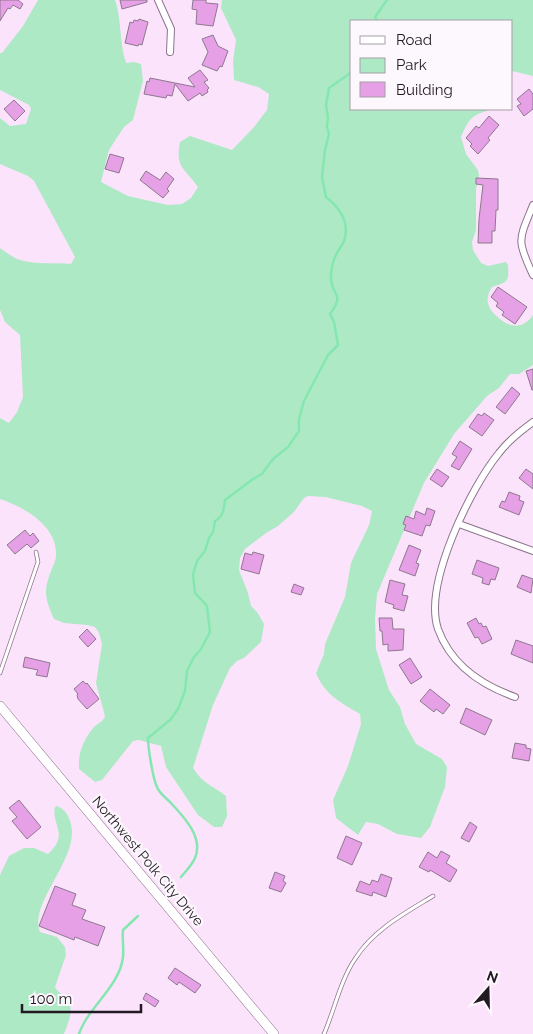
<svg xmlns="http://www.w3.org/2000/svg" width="533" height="1034" viewBox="0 0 533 1034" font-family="Raleway,sans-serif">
<rect width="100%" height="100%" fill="#fce3fc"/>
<path fill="#aee9c5" d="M38,0h77c7,20 4,42 11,63l8,-1 7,2 2,17 -10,39 -9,7 -15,23 -8,32 27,14 40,9 14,-1 9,-6 7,-11c-14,-20 -23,-19 -18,-45l10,-6 42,14 22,-23 13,-17 2,-16 -11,-7 -24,-7 -1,-19 3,-21 -15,-32 1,-8h311v76l-21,-5v-50h-160v88h140c-21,7 -22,8 -31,28l5,17 12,16 1,6 -3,13v41l-4,12 1,8 8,13 7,3 18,-4 2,3c1,17 0,17 -16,22 -9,14 -3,23 8,32 12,10 24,9 33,-4v50l-14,9h-9l-11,14 -12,8 -33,38 -30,49 -47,111 -2,25 1,30 13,41 11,17 5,17 11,20 26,15 5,8 -2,20 -15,40 -9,11 -24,-4 -19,-10 -12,-2 -8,13 -22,-17 -3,-18 15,-34 13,-42 -1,-10c-20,-12 -35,-19 -44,-41l8,-19 1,-10 20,-47 6,-34 18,-38 3,-14 -10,-5 -37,-9 -17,-1 -4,2 -10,14 -16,14 -12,7 -21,16 -5,9 -1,12 9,23 3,13 6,6 7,12 -3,18 -17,16 -7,3 -7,7 -17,37 -20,63c10,16 19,17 33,28l1,20 -5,11h-8l-16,-12 -32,-48 -5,-21 -22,-6 -6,1 -31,39 -7,2 -16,-13c-1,-16 4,-29 15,-42 4,-4 9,-5 11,-11l-9,-33 6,-39 -3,-11 -4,-6 -8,-2 -23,-2 -10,-4c-9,-21 -11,-27 -3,-48 2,-5 5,-11 5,-15 2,-30 -32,-49 -56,-57v-81l9,5 8,-11 6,-15 -3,-62 -15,-13 -5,-12v-62c6,4 13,10 20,12 17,5 34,2 51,4l4,-7 -41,-76 -6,-5 -28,-12v-46l10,8 16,-2 5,-15 -2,-4 -29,-15v-37h2l21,-27z
M57,806c9,4 11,9 14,18 9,34 -43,79 -31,108l17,5 8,10 1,8 -11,32c3,6 8,7 12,12 8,10 1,24 -3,35h-64v-159l9,-19 15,-8h10l14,6c22,-20 3,-29 7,-47z"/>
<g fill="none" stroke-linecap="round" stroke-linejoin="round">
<path stroke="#85e7b0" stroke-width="2.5" d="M377,21l-2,-4 12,-17
M181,877c5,-6 11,-12 14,-19 9,-21 -12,-42 -25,-56 -4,-4 -11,-9 -13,-15 -4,-8 -9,-39 -9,-49l22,-18 8,-11 7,-18 2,-20 7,-14 7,-8 9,-17 -3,-26 -12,-13 -2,-18 4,-14 8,-10 4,-13 4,-6 2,-11c8,-4 9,-12 10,-21l28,-21 9,-5 11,-15 15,-12 11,-16v-12l5,-18 24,-46 10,-10 -4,-23 -4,-8c16,-22 1,-18 1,-36 0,-7 2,-17 5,-23 2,-5 6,-9 8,-14 6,-18 -4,-33 -18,-44l-4,-20 3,-27 4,-16 -2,-7 1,-10 -2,-12 3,-17 20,-14 3,-5
M79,1034c9,-27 41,-48 44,-77 1,-9 -1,-18 0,-27l15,-14"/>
</g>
<path fill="#e5a0e6" stroke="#8e788e" d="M0,0h18l5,4 -3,5 -7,-4 -3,4 -2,-1 -8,13z
M120,0h27v2l-25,7z
M193,0h13v3l12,1 -5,22 -17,-2 1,-14 -5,-1z
M139,19l9,3 -6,23 -3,-1 -1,2 -13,-3 5,-21 3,1 1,-3 4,1z
M213,35l5,11 10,5 -6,16 -2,-1 -3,5 -15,-6 6,-13 -6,-13z
M200,70l8,10 -4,2 5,6 -2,2 1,2 -6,4 -2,-3 -12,8 -13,-17 -3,12 -5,-1 -1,3 -22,-4 3,-13 2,1 1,-4 45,9 -7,-9z
M529,89l4,5v15l-9,7 -7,-10 4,-2 -4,-5z
M14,100l11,11 -10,10 -11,-12z
M489,116l10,9 -11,13 2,2 -12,14 -8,-8 2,-2 -6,-6 10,-12 3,2z
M110,154l14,4 -5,15 -14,-4z
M146,171l14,9 6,-8 8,7 -7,10 2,2 -6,7 -23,-18z
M476,178l22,1v31h-2l-1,21h-3v12h-14l1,-24 4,-34 -7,-1z
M498,287l29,20 -12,17 -13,-9 2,-3 -8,-6 2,-3 -7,-6z
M533,369v21h-1l-6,-19z
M512,387l8,7 -15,20 -9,-7z
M484,413l10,7 -12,16 -13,-9 9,-13 4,2z
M460,441l12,8 -13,21 -8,-4 6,-9 -5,-3z
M437,469l12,8 -7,10 -12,-8z
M526,469l7,5v15l-14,-11z
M509,492l11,4 -1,4 5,2 -5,13 -20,-8 3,-6 3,1z
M427,508l8,3 -5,15 -4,-1 -4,11 -18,-6 2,-5 -3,-1 3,-8 8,3 2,-8 9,4z
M25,530l5,6 3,-3 6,8 -8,7 -4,-4 -12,10 -8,-9z
M409,545l12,5 -5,13 3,1 -4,12 -16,-6z
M253,552l11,3 -5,19 -18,-5 4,-16 7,2z
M477,560l22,8 -4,12 -4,-1 -2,6 -7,-2 1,-5 -11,-4z
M522,575l11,4 -2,14 -14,-6z
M390,580l15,4 -3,11 6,1 -4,15 -11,-3 1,-3 -9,-3z
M294,584l10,4 -3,7 -10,-3z
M379,618h13l1,11h11l-1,21 -15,1v-7l-5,1 -1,-14h-2z
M476,618l3,6 2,-1 2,4 3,-1 6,13 -10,5 -4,-7 -3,1 -8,-15z
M87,629l9,10 -8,8 -9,-10z
M516,640l17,6v17l-22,-9z
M25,657l25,6 -3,14 -11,-2 2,-5 -15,-3z
M410,658l12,19 -11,7 -12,-19z
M83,681l3,3 1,-1 12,16 -12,10 -9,-10 -1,-4 1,-1 -4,-5z
M430,689l20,16 -7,9 -7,-5 -2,3 -14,-11z
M466,708l26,12 -7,15 -25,-12z
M515,743l11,2v3l5,1 -2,12 -17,-3z
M19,800l22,27 -14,12 -15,-18 5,-4 -8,-9z
M470,822l7,5 -8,15 -8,-4z
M346,836l16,7 -10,22 -15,-7z
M441,851l9,5 -4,7 11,7 -7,12 -20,-12 -1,2 -10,-5 9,-15 9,6z
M275,872l10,4 -2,5 3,2 -5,9 -12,-4z
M381,874l11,4 -6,19 -13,-5 -1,4 -16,-5 4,-10 10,4 2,-5 6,2z
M55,886l21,8 -4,11 14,5 -4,9 23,8 -7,19 -23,-9 -1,3 -35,-14z
M175,968l26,17 -6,8 -16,-11 -2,3 -9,-7z
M146,993l13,8 -4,6 -12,-8z"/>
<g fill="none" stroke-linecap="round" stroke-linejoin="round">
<g stroke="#8c758c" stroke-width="4.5">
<path id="lane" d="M0,673l38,-111 -2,-10
M324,1034c10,-23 17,-55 31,-75 18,-29 50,-46 78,-63"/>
</g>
<g stroke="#8c758c" stroke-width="8">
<path id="street" d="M158,0l13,29 -1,23
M533,205c-14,35 -17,34 0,70
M459,524l74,27
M515,697c-34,-12 -64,-32 -77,-68 -15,-45 33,-142 61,-176 10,-13 22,-22 34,-31"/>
</g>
<g stroke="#8c758c" stroke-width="10">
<path id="secondary" d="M0,706l274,328"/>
</g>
<use href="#lane" stroke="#fff" stroke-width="3"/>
<use href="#street" stroke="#fff" stroke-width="6"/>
<use href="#secondary" stroke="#fff" stroke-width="9"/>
</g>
<g text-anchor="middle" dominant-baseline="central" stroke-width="4.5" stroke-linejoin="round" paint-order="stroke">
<g font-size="14" fill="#221922" stroke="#fdf8fd">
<text transform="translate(148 861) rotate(50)">Northwest Polk City Drive</text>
</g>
</g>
<rect x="350" y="20" width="162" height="90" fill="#fdf8fd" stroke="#a59fa5"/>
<rect x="360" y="36" width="25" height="8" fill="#ffffff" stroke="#a59fa5"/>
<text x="396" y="45" font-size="15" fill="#221922">Road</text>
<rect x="360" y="58" width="25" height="15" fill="#aee9c5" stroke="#a59fa5"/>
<text x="396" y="70" font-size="15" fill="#221922">Park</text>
<rect x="360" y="82" width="25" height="15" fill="#e5a0e6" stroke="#a59fa5"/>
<text x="396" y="95" font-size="15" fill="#221922">Building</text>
<g transform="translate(488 989) rotate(20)" stroke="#fdf8fd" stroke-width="4" paint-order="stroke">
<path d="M0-4L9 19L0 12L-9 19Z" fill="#221922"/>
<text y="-8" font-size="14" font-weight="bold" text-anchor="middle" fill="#221922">N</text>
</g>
<path d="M22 1004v8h119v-8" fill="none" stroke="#221922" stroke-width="2.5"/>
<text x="30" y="1004" font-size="15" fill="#221922" stroke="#fdf8fd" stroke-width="4" paint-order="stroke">100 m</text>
</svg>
